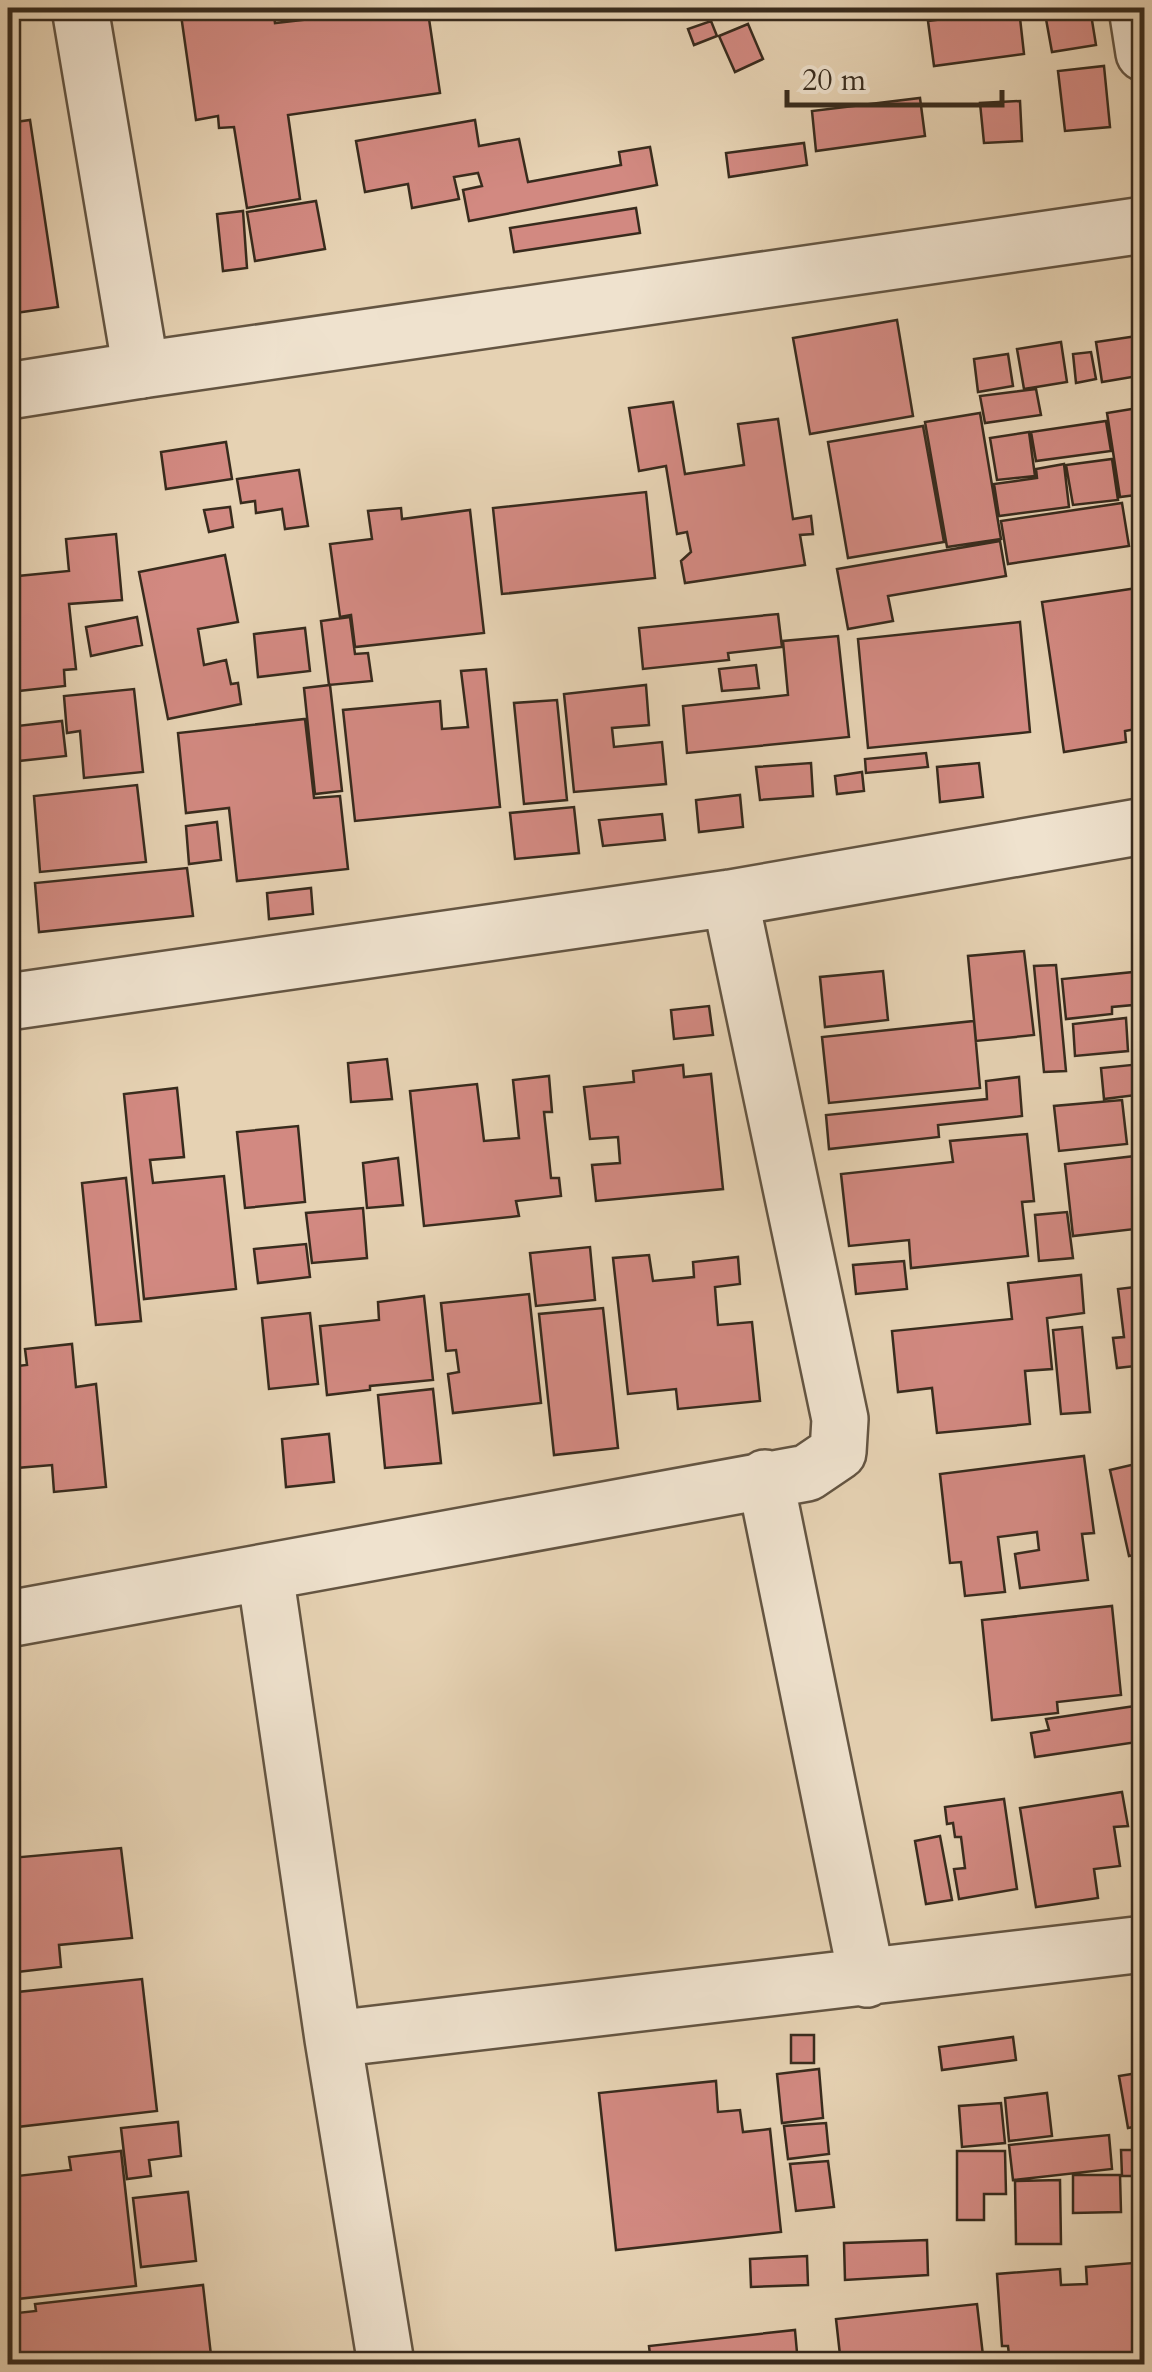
<svg xmlns="http://www.w3.org/2000/svg" width="1152" height="2372" viewBox="0 0 1152 2372" font-family="Cardo,serif">
<rect width="100%" height="100%" fill="#e6d2b3"/>
<filter id="stains"><feTurbulence type="fractalNoise" baseFrequency=".002" numOctaves="4"/><feColorMatrix values="0 0 0 0 .2 0 0 0 0 .09 0 0 0 0 .02 0 0 0 .5 -.17"/></filter>
<radialGradient id="worn" r=".72"><stop offset=".6" stop-color="#630" stop-opacity="0"/><stop offset="1" stop-color="#630" stop-opacity=".3"/></radialGradient>
<path fill="#d28981" stroke="#382b1d" stroke-width="2.5" d="M180,8h93l2,15 123,-14 5,7 25,-4 12,81 -152,22 12,84 -53,9 -13,-81 -15,1 -1,-12 -22,4z
M1044,8h46l6,37 -44,7z
M1019,9l5,45 -90,12 -6,-45z
M711,21l6,15 -23,9 -6,-16z
M748,24l15,35 -28,13 -16,-36z
M1104,66l6,61 -45,4 -7,-60z
M920,98l5,38 -109,15 -4,-40z
M1020,101l2,40 -38,2 -4,-40z
M30,120l28,187 -50,7v-191z
M475,120l4,26 40,-7 9,43 93,-17 -2,-13 31,-5 7,38 -188,36 -6,-31 19,-4 -4,-13 -24,4 5,22 -47,9 -4,-24 -43,8 -9,-51z
M804,143l3,22 -78,12 -3,-24z
M316,201l9,48 -70,12 -8,-49z
M636,208l4,25 -126,19 -4,-24z
M243,211l4,57 -24,3 -6,-57z
M897,320l16,96 -103,18 -17,-96z
M1144,335v40l-42,7 -6,-40z
M1061,342l6,40 -43,7 -7,-40z
M1091,352l5,27 -20,4 -3,-29z
M1008,354l5,32 -35,6 -4,-33z
M1036,389l5,26 -56,8 -5,-27z
M673,402l12,72 59,-9 -6,-41 40,-5 15,100 18,-3 2,18 -13,1 5,30 -120,18 -4,-22 10,-9 -4,-20 -10,2 -11,-68 -27,5 -10,-63z
M1144,407v87l-24,3 -13,-84z
M980,413l21,126 -54,8 -22,-125z
M1106,421l5,30 -75,10 -5,-29z
M923,426l21,116 -96,16 -20,-116z
M1029,432l6,44 -38,4 -7,-42z
M226,442l6,37 -66,10 -5,-37z
M1112,459l6,41 -45,5 -7,-40z
M1064,464l5,43 -70,9 -5,-32 43,-6 -1,-9z
M299,470l9,56 -23,3 -3,-20 -26,4 -1,-12 -14,2 -4,-24z
M646,492l9,86 -153,16 -9,-86z
M1122,503l7,43 -121,18 -7,-43z
M230,507l3,20 -24,5 -5,-22z
M401,508l1,11 68,-9 14,123 -129,14 -4,-32 -11,2 -10,-73 42,-5 -4,-28z
M116,534l6,66 -53,4 7,65 -12,1 1,16 -56,6 -1,-26 7,-1 -3,-34h-4v-54l61,-6 -3,-32z
M1000,541l6,35 -118,20 5,25 -45,8 -11,-60z
M225,555l13,67 -40,7 6,36 22,-5 5,24 7,-1 3,21 -73,15 -29,-147z
M1144,587v118l-11,2 3,22 -11,2 1,11 -62,10 -22,-150z
M778,614l4,33 -54,6 1,7 -86,9 -4,-41z
M137,617l5,28 -51,11 -5,-29z
M350,617l5,37 13,-1 4,28 -43,4 -8,-64z
M1020,622l10,110 -162,16 -10,-109z
M305,628l5,43 -52,6 -4,-43z
M838,636l11,101 -162,16 -4,-47 105,-11 -5,-54z
M756,665l3,23 -37,3 -3,-22z
M486,669l14,138 -145,14 -12,-111 97,-9 2,28 26,-2 -7,-56z
M330,685l12,106 -27,3 -11,-106z
M646,685l3,40 -37,3 2,19 48,-5 4,42 -92,8 -10,-98z
M134,689l9,83 -59,6 -4,-47 -13,2 -3,-37z
M557,700l10,100 -43,4 -10,-101z
M305,719l9,79 26,-2 8,73 -111,12 -8,-73 -43,5 -8,-80z
M62,721l4,35 -57,6 -1,-35z
M926,753l2,14 -62,6 -1,-14z
M811,763l2,33 -53,4 -4,-33z
M979,763l4,34 -43,5 -3,-35z
M862,772l2,19 -27,3 -2,-18z
M137,785l9,77 -106,10 -6,-76z
M740,795l3,32 -44,5 -3,-32z
M574,807l5,46 -64,6 -5,-46z
M662,814l3,26 -62,6 -4,-26z
M217,822l4,38 -32,4 -3,-38z
M8,832l11,93 -11,1z
M187,868l6,48 -154,16 -4,-49z
M311,888l2,26 -44,5 -2,-26z
M1024,951l10,84 -58,6 -8,-85z
M1056,965l10,106 -22,1 -10,-106z
M883,971l5,49 -63,7 -5,-50z
M1144,971v33l-32,3v7l-46,5 -4,-40z
M709,1006l4,29 -39,4 -3,-29z
M1144,1011v38l-3,1 -3,-38z
M1126,1018l2,33 -53,5 -2,-32z
M974,1021l6,67 -151,15 -7,-66z
M387,1059l5,40 -41,3 -3,-39z
M1141,1064l3,30 -40,5 -3,-31z
M683,1065l1,12 27,-3 12,115 -127,12 -4,-36 28,-2 -2,-26 -28,2 -6,-52 50,-5 -1,-11z
M549,1076l3,36h-8l7,66h8l2,18 -45,5 3,15 -95,10 -14,-135 67,-7 7,57 35,-3 -6,-58z
M1019,1077l3,39 -84,9 1,12 -110,12 -3,-34 161,-16 -1,-18z
M177,1088l7,69 -34,3 3,23 71,-7 12,113 -92,10 -20,-205z
M1122,1100l5,44 -68,7 -5,-45z
M298,1126l7,76 -60,6 -8,-76z
M1027,1134l7,67 -12,1 6,54 -117,12 -2,-28 -60,6 -8,-72 112,-12 -3,-21z
M1144,1155v73l-71,8 -8,-72z
M398,1158l5,47 -36,3 -4,-45z
M126,1178l15,143 -45,4 -14,-142z
M363,1208l4,50 -55,5 -6,-50z
M1067,1212l6,46 -34,3 -4,-46z
M306,1244l4,33 -52,6 -4,-34z
M590,1247l5,53 -59,6 -6,-53z
M649,1255l4,26 41,-4 -1,-15 45,-5 2,27 -25,3 3,38 34,-3 8,79 -82,8 -2,-20 -48,5 -15,-136z
M904,1261l3,28 -51,5 -3,-29z
M1081,1275l3,38 -37,5 5,51 -27,2 5,53 -93,9 -5,-45 -34,4 -6,-61 120,-12 -4,-36z
M1144,1286v79l-27,3 -4,-30 11,-1 -6,-48z
M529,1294l12,109 -88,10 -5,-39 11,-2 -3,-22 -10,1 -5,-48z
M424,1296l9,84 -63,6v4l-43,5 -7,-69 59,-6 -1,-18z
M603,1308l15,140 -64,7 -15,-141z
M310,1313l8,71 -49,5 -7,-71z
M1082,1327l8,85 -29,2 -8,-84z
M72,1344l4,43 20,-3 10,103 -52,5 -2,-27 -35,3 2,10 -11,1v-112l19,-2 -2,-16z
M433,1389l8,74 -56,5 -7,-73z
M329,1434l5,48 -48,5 -4,-48z
M1084,1456l10,77 -12,1 6,46 -68,8 -5,-34 24,-4 -2,-18 -39,5 7,55 -40,4 -4,-34 -11,1 -10,-89z
M1144,1462v91l-15,3 -19,-86z
M1112,1606l9,89 -64,7 1,11 -66,7 -10,-100z
M1144,1607v83l-8,-82z
M1142,1705l2,36 -109,16 -4,-24 18,-3 -3,-11z
M1122,1792l6,34 -14,1 6,39 -26,3 4,29 -62,9 -16,-99z
M1004,1799l13,90 -58,10 -5,-30 11,-1 -4,-31h-6l-2,-14 -6,1 -2,-17z
M940,1836l12,64 -26,4 -11,-63z
M121,1848l11,90 -73,7 2,22 -53,6v-102l4,-1 -2,-12z
M142,1979l15,132 -149,17v-135z
M791,2035h23v28h-23z
M1013,2037l3,23 -74,10 -3,-23z
M819,2069l4,49 -41,5 -5,-49z
M1144,2072v53l-16,3 -9,-52z
M716,2081l2,31 22,-2 3,22 27,-3 11,103 -165,18 -17,-157z
M1047,2093l5,43 -43,5 -4,-43z
M1001,2103l4,40 -43,4 -3,-41z
M178,2122l3,34 -32,4 2,16 -24,3 -6,-51z
M826,2123l3,31 -41,5 -4,-33z
M1109,2135l3,34 -99,11 -4,-35z
M1121,2150h23v68h-5l-1,-42h-16z
M121,2151l15,135 -128,14v-123l63,-7 -2,-13z
M957,2151h48l1,43h-22v26h-27z
M828,2161l6,46 -38,4 -6,-47z
M1073,2175h47l1,37 -48,1z
M1060,2180l1,64h-45l-1,-63z
M188,2192l8,69 -55,6 -8,-69z
M927,2240l1,35 -83,5 -1,-37z
M807,2256l1,29 -57,2 -1,-28z
M1133,2263l8,101h-131l-2,-18h-6l-5,-72 63,-5 1,16 26,-1 -1,-17z
M203,2285l9,79h-204v-50l28,-3 -1,-7z
M977,2304l7,60h-143l-5,-45z
M795,2330l3,34h-147l-2,-18z"/>
<g fill="none" stroke-linecap="round" stroke-linejoin="round">
<g stroke="#645542" stroke-width="60">
<path id="minor" d="M1137,8l7,45
M141,370l1003,-145
M8,1002l722,-104 414,-72
M765,1478l102,501
M265,1573l68,466 53,325
M8,1619l799,-146 31,-21 2,-33 -110,-521
M333,2039l811,-95"/>
</g>
<g stroke="#645542" stroke-width="60">
<path id="tertiary" d="M8,391l133,-21 -61,-362"/>
</g>
<use href="#minor" stroke="#efe2ce" stroke-width="55"/>
<use href="#tertiary" stroke="#efe2ce" stroke-width="55"/>
</g>
<rect width="1152" height="2372" fill="none" stroke="#e6d2b3" stroke-width="40"/>
<rect x="10" y="10" width="1132" height="2352" fill="none" stroke="#382b1d" stroke-width="5"/>
<rect x="20" y="20" width="1112" height="2332" fill="none" stroke="#382b1d" stroke-width="2.5"/>
<path d="M787 90v15h215v-15" fill="none" stroke="#382b1d" stroke-width="5"/>
<text x="802" y="90" font-size="30" fill="#382b1d" stroke="#efe2ce" stroke-width="8" paint-order="stroke">20 m</text>
<rect width="100%" height="100%" filter="url(#stains)"/>
<rect width="100%" height="100%" fill="url(#worn)"/>
</svg>
